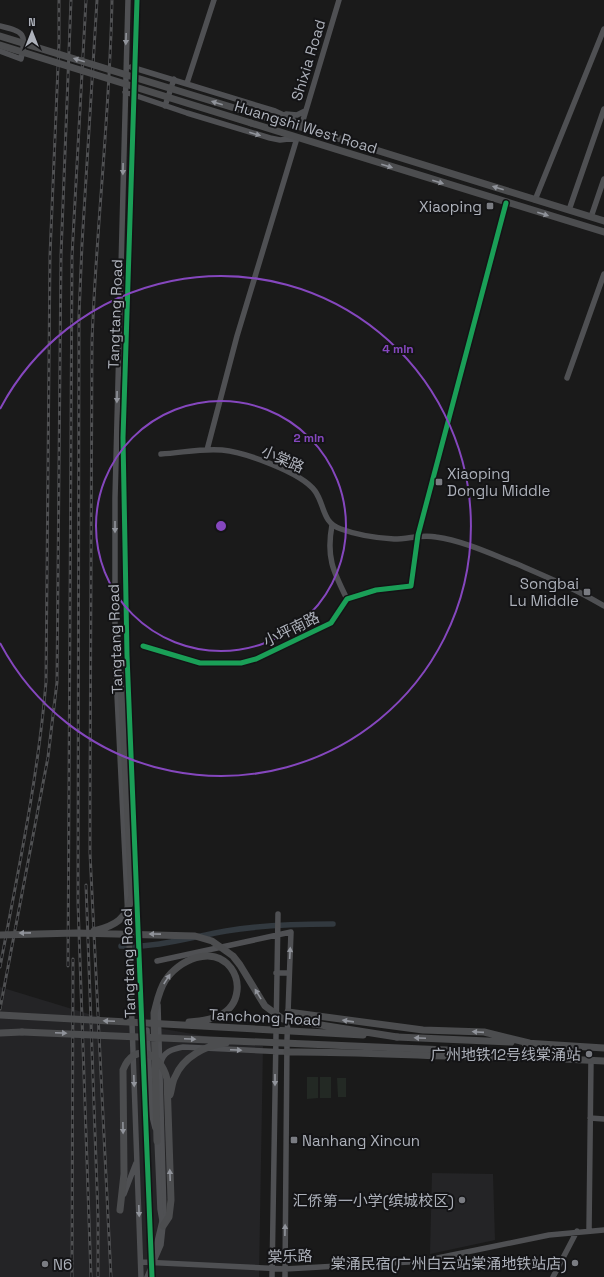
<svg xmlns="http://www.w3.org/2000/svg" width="604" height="1277" viewBox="0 0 604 1277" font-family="'Space Grotesk','Noto Sans SC',sans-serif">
<rect width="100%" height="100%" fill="#1a1a1a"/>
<path fill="#242426" d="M0,987l105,32 158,27 -4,231h-259z
M432,1173l61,1 2,66 -65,14z"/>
<path fill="#232924" d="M307,1077h11v21l-11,1z
M320,1077h11v21h-11z
M337,1078h9v19h-8z"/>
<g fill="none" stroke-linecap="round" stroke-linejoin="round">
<path stroke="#32393f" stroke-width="5.5" d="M121,946c36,2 70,-9 105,-15 35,-6 71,-7 107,-7"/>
<path stroke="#4f5053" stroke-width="5.5" d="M137,0l-14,438 4,217 25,622
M0,26c24,6 27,7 21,33l-21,-8
M131,67l144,44 17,8 9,8 38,-127
M187,83l27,-83
M125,92l62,21 83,25 10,2 17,-2 -60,198 -30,114
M165,106l9,-27
M286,114l11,1 8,-4
M535,200l69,-171
M569,210l35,-101
M591,217l13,-38
M567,378l37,-104
M161,454c20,-1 41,-6 61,-4 22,2 79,22 93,41 10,14 7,32 26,38 16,6 36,9 53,10 15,0 28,-5 42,-2 28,4 55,17 81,27 30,13 59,25 87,42
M332,525c-6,32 1,46 15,74
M115,632v-134l13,-498
M143,646l57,17h41l15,-4 75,-36 16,-24 29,-9 35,-4 7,-51 88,-332
M115,654l14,285 12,338
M157,961l134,-29 -4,108 -2,237
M276,973h13
M161,1063c2,-11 11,-14 22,-16l104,5
M590,1118l14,1
M124,1194l12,-31
M589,1231l2,-171
M154,1255l10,-42 -6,-208
M141,1262l144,7 124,-7 19,-2 121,-25 55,-5
M272,1277l6,-363
M553,1277l24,-46"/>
<path stroke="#4c4d4f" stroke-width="7" d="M254,114l64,18 286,89
M251,123l353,109
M115,628l6,53
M288,1012l135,18 61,2 45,11
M0,1033l22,-1
M397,1037l114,5
M525,1043l79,5
M470,1051l28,3
M287,1052c81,-1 161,7 242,5
M524,1057l80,4"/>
<g stroke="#505153" stroke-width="3">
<path id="rail" d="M86,885l12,331v61
M68,966l4,-710 14,-256
M0,967c18,-95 38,-189 46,-285l4,-427 9,-212v-43
M0,1009l48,-252 9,-75 4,-427 10,-255
M72,1277l1,-318
M91,1277l-13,-374 1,-587 3,-72 15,-244
M111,1277l-21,-424v-52l2,-459c4,-114 18,-228 20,-342"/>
</g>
<use href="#rail" stroke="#141416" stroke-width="1.5" stroke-dasharray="4.5" stroke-linecap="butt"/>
<path stroke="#4f5053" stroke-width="5.5" d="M147,1030l5,86 3,12
M147,1277l14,-32 2,-19 -3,-17 -3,-70"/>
<path stroke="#4c4d4f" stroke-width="7" d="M0,36l254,78
M0,45l251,78
M94,931c21,-5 33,-12 38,-35l-11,-215
M0,935l76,-2 119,3 17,5 21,15 7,9 25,41 18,13 114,18
M0,1015l363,20
M22,1032l448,19
M170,1095c2,-6 2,-13 5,-18 8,-20 31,-32 51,-34
M157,1141l-3,-128c3,-11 5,-23 11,-32 13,-21 48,-37 66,-13 5,7 7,15 6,23 -3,25 -27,30 -48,31
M120,1210l4,-36 -1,-104c11,-29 38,-17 44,9l4,121 -2,17 -6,9"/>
<g stroke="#141416" stroke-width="8">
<path id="cycleway" d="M137,0l-14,438 4,217 25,622
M143,646l57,17h41l15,-4 75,-36 16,-24 29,-9 35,-4 7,-51 88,-332"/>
</g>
<use href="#cycleway" stroke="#1a9f57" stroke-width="5"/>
</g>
<defs><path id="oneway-solid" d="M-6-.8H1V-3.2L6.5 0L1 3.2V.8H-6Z"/></defs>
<g fill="#91949b">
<use href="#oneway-solid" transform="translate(126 39) rotate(92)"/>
<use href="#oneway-solid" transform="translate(255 134) rotate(16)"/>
<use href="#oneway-solid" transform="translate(123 169) rotate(91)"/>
<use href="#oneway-solid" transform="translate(117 397) rotate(91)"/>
<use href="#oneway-solid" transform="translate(115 527) rotate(90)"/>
<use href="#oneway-solid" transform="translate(290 953) rotate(-87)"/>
<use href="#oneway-solid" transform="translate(236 1050) rotate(3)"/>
<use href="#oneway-solid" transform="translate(275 1080) rotate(90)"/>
<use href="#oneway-solid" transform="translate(134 1081) rotate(88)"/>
<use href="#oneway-solid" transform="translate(139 1211) rotate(88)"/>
<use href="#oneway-solid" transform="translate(285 1230) rotate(-89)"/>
</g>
<g fill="#90939a">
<use href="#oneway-solid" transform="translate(79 60) rotate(-163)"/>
<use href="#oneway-solid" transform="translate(217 103) rotate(-163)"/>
<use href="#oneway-solid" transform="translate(387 166) rotate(17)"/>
<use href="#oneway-solid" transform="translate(438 182) rotate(17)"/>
<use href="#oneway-solid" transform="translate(498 188) rotate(-162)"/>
<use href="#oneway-solid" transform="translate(543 214) rotate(17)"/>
<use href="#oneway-solid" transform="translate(25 933) rotate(179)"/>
<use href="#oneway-solid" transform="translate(155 934) rotate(-179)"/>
<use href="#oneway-solid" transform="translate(167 979) rotate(-57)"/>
<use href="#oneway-solid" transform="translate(258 994) rotate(-121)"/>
<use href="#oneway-solid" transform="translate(109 1021) rotate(-177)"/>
<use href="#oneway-solid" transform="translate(348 1021) rotate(-172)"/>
<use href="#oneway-solid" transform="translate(478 1032) rotate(-176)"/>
<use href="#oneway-solid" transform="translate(61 1033) rotate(2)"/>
<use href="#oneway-solid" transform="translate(420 1038) rotate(-178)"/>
<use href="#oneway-solid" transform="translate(190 1039) rotate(2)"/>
<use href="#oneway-solid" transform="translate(123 1128) rotate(89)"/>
<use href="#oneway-solid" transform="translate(170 1175) rotate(-92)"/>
</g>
<g fill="none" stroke="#8547be" stroke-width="2">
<circle cx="221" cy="526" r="125"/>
<path d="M0 409A250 250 0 1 1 0 643"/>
</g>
<g fill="#7a7c82" stroke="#141416" stroke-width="1.5">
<rect x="486" y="202" width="8" height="8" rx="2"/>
<rect x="435" y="478" width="8" height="8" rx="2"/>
<rect x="583" y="588" width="8" height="8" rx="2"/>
<circle cx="589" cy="1054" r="4"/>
<rect x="290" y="1136" width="8" height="8" rx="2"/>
<circle cx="462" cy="1200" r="4"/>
<circle cx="575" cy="1263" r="4"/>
<circle cx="45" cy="1264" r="4"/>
</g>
<g text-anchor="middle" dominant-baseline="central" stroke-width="4" stroke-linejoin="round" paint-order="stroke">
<g font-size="15" fill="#adb1ba" stroke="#141416">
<text transform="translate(308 60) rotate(-73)">Shixia Road</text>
<text transform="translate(306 127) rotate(17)">Huangshi West Road</text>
<text transform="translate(115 314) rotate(-88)">Tangtang Road</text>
<text transform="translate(283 459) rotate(24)">小棠路</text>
<text transform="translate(291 629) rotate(-26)">小坪南路</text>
<text transform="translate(115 639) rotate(-92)">Tangtang Road</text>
<text transform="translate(128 963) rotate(-92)">Tangtang Road</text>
<text transform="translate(265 1017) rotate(3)">Tanchong Road</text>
<text transform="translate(290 1256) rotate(-1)">棠乐路</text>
</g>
<g font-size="15" fill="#adb1ba" stroke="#141416" text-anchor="end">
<text x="482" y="206">Xiaoping</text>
<text x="447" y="473" text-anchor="start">Xiaoping<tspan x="447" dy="17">Donglu Middle</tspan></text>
<text x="579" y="583">Songbai<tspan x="579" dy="17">Lu Middle</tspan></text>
<text x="581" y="1054">广州地铁12号线棠涌站</text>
<text x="302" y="1140" text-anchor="start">Nanhang Xincun</text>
<text x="454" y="1200">汇侨第一小学(缤城校区)</text>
<text x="567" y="1263">棠涌民宿(广州白云站棠涌地铁站店)</text>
<text x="53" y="1264" text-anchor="start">N6</text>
</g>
</g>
<circle cx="221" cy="526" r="6" fill="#8547be" stroke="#141416" stroke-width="2"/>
<g font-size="12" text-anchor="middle" font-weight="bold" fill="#8547be" stroke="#141416" stroke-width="4" stroke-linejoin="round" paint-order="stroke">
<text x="398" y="353">4 min</text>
<text x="309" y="442">2 min</text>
</g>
<g transform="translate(32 32)" stroke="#141416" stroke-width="3" paint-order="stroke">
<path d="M0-3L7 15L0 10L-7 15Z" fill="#adb1ba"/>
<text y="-6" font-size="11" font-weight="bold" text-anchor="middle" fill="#adb1ba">N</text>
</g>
</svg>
